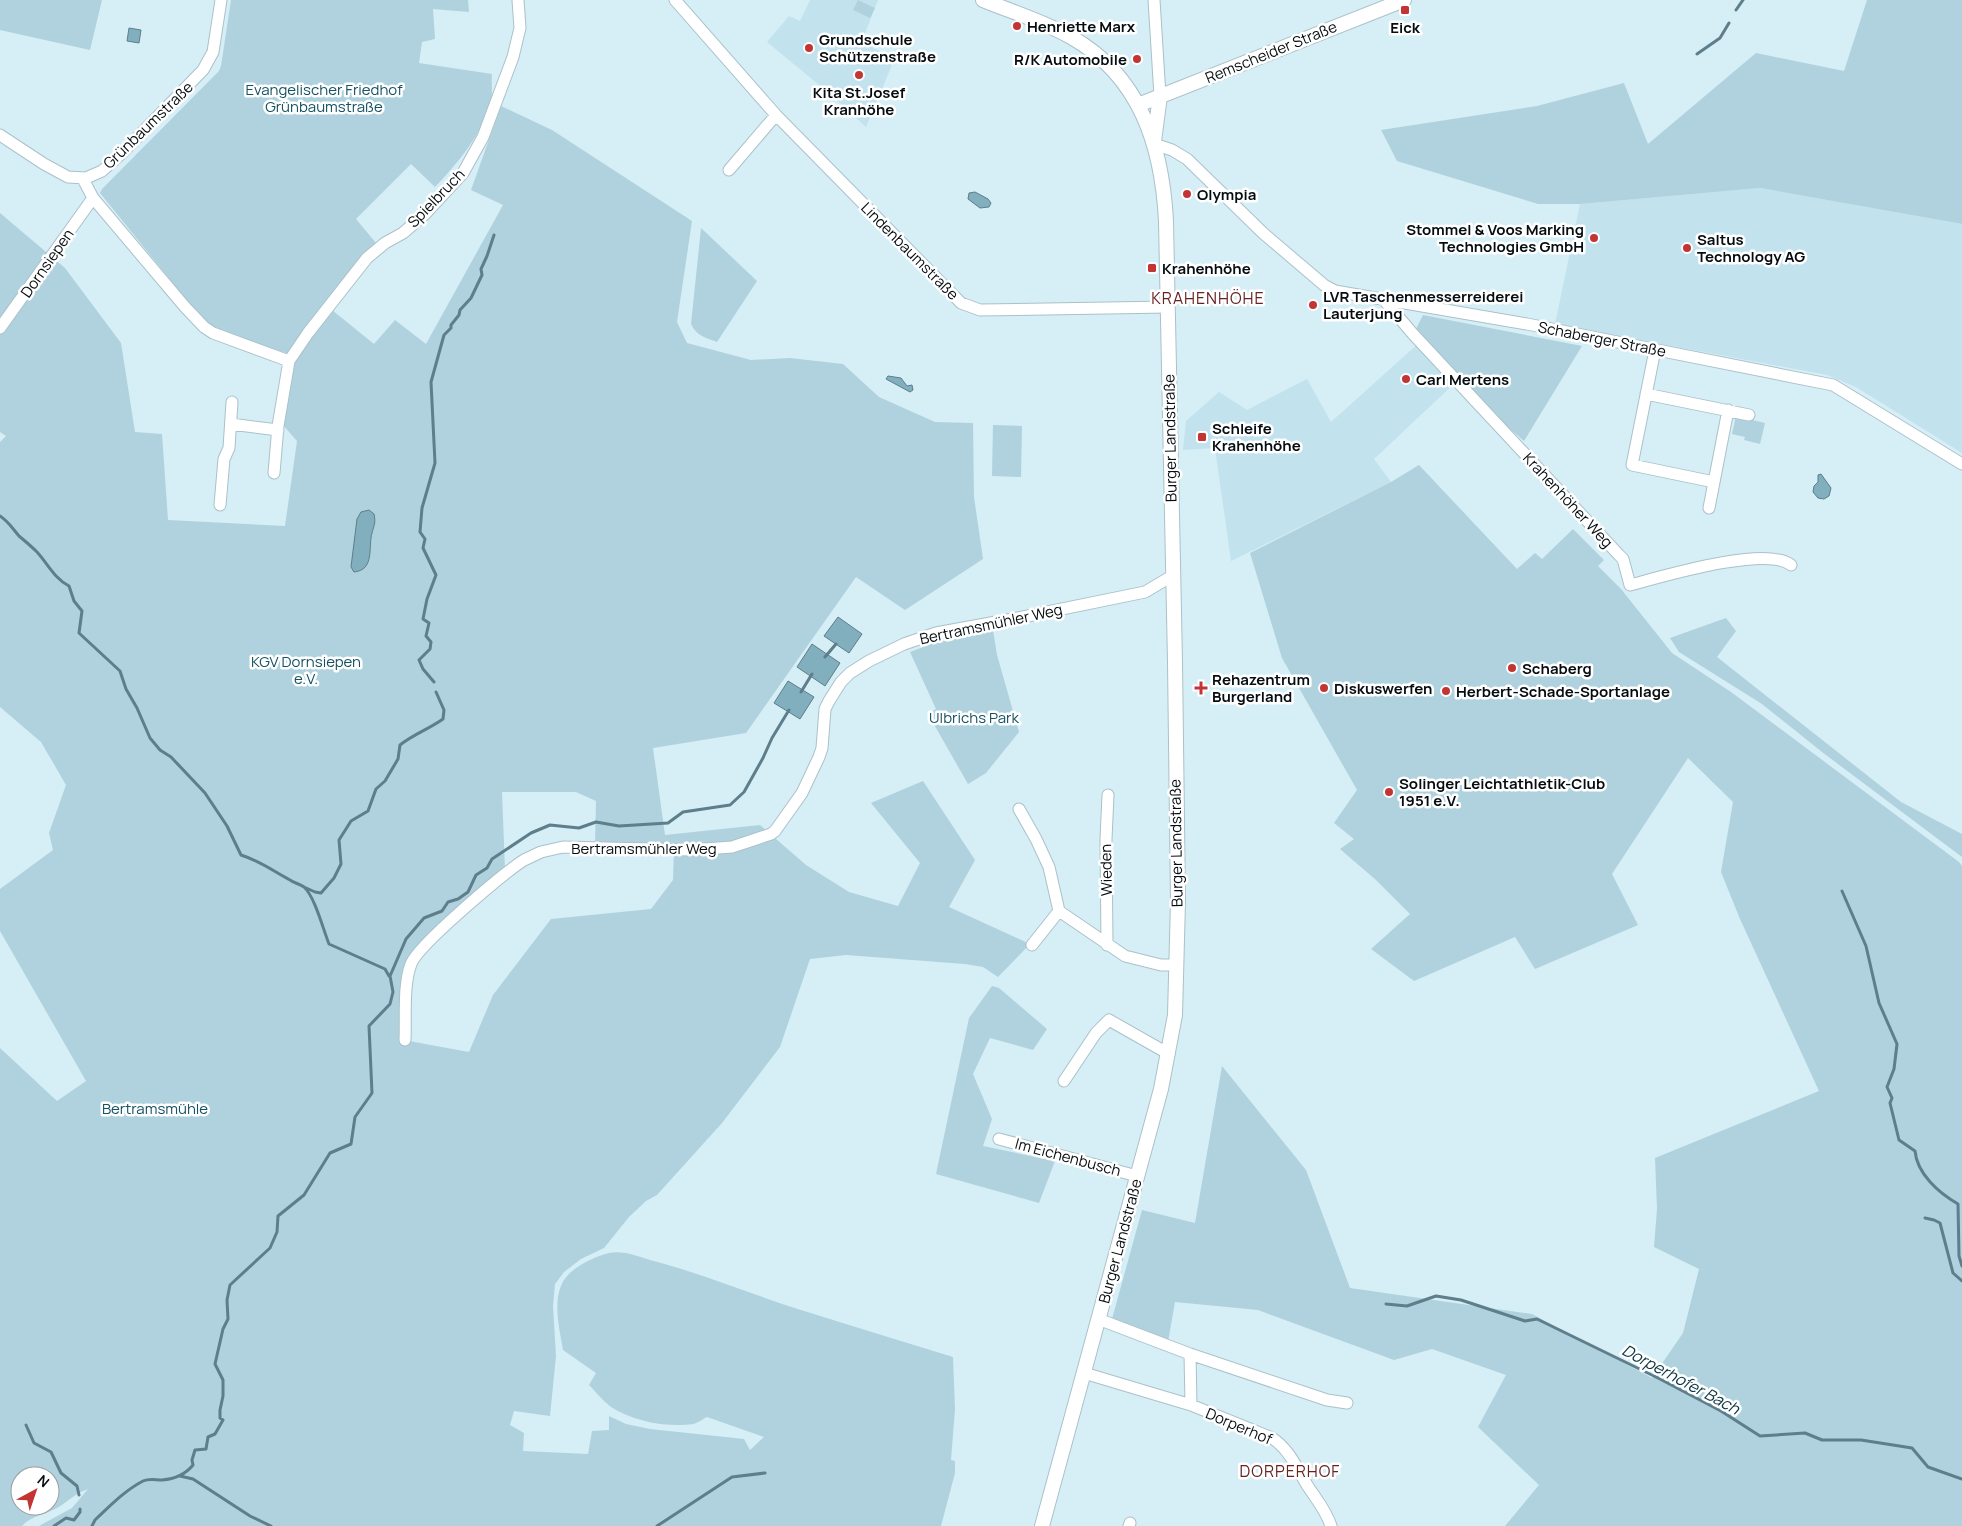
<svg xmlns="http://www.w3.org/2000/svg" width="1962" height="1526" viewBox="0 0 1962 1526" font-family="Manrope,sans-serif">
<rect width="100%" height="100%" fill="#d6eef6"/>
<path fill="#c2e2ee" d="M810,0h68l-14,36 4,2 -3,6 19,9 8,12 -26,62 -42,-38 -57,-47 22,-26 11,5z
M1760,188l202,36v229l-106,-66 -29,-12 -272,-51 25,-120z
M1420,342l37,39 -83,78 17,23 -160,79 -16,-113 -32,2 3,-29 33,-29 28,18 60,-31 24,43z"/>
<path fill="#afd2de" fill-rule="evenodd" d="M0,0h102l-12,50 -90,-20z
M231,0h237l1,12 -36,-3 2,30 -13,3 -3,21 73,11c-1,9 1,19 -1,28 -9,32 -33,61 -56,85l-24,-23 -55,55 20,24 -12,10 -37,53 47,38 21,-24 31,24 77,-139 -32,-15 30,-84 51,24 140,91 -15,101 10,21 64,17 39,-2 53,6 36,33 56,25 38,1 1,74 9,62 -78,51 -49,-33 -110,156 -93,15 12,87 95,-10 46,40 43,27 49,14 22,-43 -49,-60 52,-22 52,79 -26,47 81,37 -32,33 -15,-10 -18,-3 -119,-9 -36,4 -30,88 -58,76 -65,72 -11,6 -17,16 -25,31 -23,11 -17,13 -9,12 -2,22 3,50 -6,60 -36,-5 -4,14 14,8 -1,18 65,3 4,-23 17,-1v-14l17,8 24,5 94,10 6,11 14,-13 -57,-20c-4,2 -9,6 -14,7 -25,4 -61,-3 -82,-17 -8,-6 -15,-15 -22,-22l7,-12 -33,-23c-3,-19 -10,-45 -2,-64 6,-17 32,-29 48,-33 13,-3 29,3 41,7 51,13 100,34 151,50 50,16 101,31 152,47l2,52 -4,51 4,1v12l-14,53h-902l33,-18 16,-19c-14,5 -19,12 -31,19 -11,6 -26,8 -35,18h-22v-478l57,53 29,-20 -86,-150v-42l53,-39 -4,-17 17,-48 -25,-43 -41,-35v-265l6,-6 -6,-4v-219l65,55 56,75 14,89 27,2 6,86 117,6 12,-85 -14,-16 10,-64 -7,-8 -72,-25 -12,-9 -102,-126 2,-4 117,-118 2,-5zM502,792h74l20,9 -1,44 79,3 -1,32 -22,29 -100,10 -58,76 -24,57 -60,-11v-83l96,-88zM20,1476h30v30h-30z
M858,0l17,8 -5,10 -17,-8z
M1867,0h95v224l-202,-36 -180,16h-42l-141,-43 -16,-31 156,-24 87,-23 24,61 108,-91 88,18z
M701,228l56,53 -40,61c-10,-4 -21,-6 -26,-18z
M1423,315l159,31 -58,95 -16,-14 -93,-96z
M1736,416l29,7 -5,21 -16,-4 1,-3 -13,-3z
M993,425l29,1 -1,51 -29,-1z
M1419,465l98,104 18,-16 7,6 31,-30 31,31 -6,6 23,23 51,64 59,39 228,170 3,4v660h-457l34,-41 -61,-58 28,-52 -74,-26 -38,11 -136,-50 -83,-8 -7,40 -56,-23 30,-109 53,13 27,-157 84,104 44,118 182,26 120,64 31,-45 16,-64 -45,-22 3,-38 -2,-51 164,-67 -79,-172 -19,-47 12,-70 -45,-44 -76,116 26,51 -103,44 -20,-32 -101,44 -43,-32 39,-35 -34,-34 -36,-31 14,-10 -20,-16 23,-33 -75,-132 -32,-105 141,-71z
M1726,618l10,13 -19,26 184,145 61,32v23l-140,-105 -60,-48 -83,-52 -9,-14z
M993,630l4,25 22,77 -33,41 -18,11 -40,-70 8,-5 -26,-57 24,-9z
M992,986l7,2 48,41 -14,21 -43,-12 -17,36 19,45 -9,27 72,15 -16,42 -103,-29 33,-156z"/>
<path fill="#82afbe" stroke="#5d7e8a" d="M129,28l12,2 -2,13 -12,-2z
M975,192l13,7 3,4 -2,4 -9,1 -12,-9 1,-6z
M888,376l13,2 6,8 5,-1 1,5 -3,2 -24,-13z
M1821,474l10,14 -2,8 -5,3 -6,-1 -5,-6 1,-6 4,-4v-7z
M369,510l5,4c2,9 0,11 -2,19 -4,14 3,37 -18,39l-3,-5 6,-48 4,-7z
M838,617l24,17 -13,19 -25,-17z
M812,644l28,19 -15,23 -28,-19z
M788,681l26,16 -14,22 -26,-16z"/>
<g fill="none" stroke-linecap="round" stroke-linejoin="round">
<path stroke="#5d7e8a" stroke-width="3" d="M1736,10l7,-10
M1697,54l23,-16 9,-15
M0,516c9,6 12,12 19,20 6,5 12,10 18,16 11,12 17,26 32,34l5,15 8,10 -3,22 41,38 6,18 11,19 13,30 10,12 11,7 34,36 22,33 14,29c19,6 32,16 49,25 4,3 10,4 14,7 11,10 19,42 25,57l56,25 4,7
M825,657l11,-13
M434,682l-11,-13 -4,-9 11,-11 1,-7 -5,-6 3,-13 -6,-4 4,-20 9,-24 -13,-27 2,-9 -5,-7 2,-24 13,-45 -4,-81 13,-47 7,-7v-3l8,-10 1,-5 11,-12 11,-23 -1,-6 6,-13 7,-21
M801,692l11,-18
M304,887l11,5 6,1 13,-15 7,-14 -2,-24 12,-19 17,-10 8,-22 9,-8 13,-22 2,-14c14,-11 29,-16 43,-26l1,-9 -8,-18
M1842,891l24,55 13,57 18,41 -3,25 -7,18 5,11 -2,5 9,37 16,11c2,23 24,42 43,53l1,52 3,10
M1925,1218l9,2 6,3 13,50 9,8
M1386,1304l21,2 29,-10 25,4 64,21 12,-2 121,59 63,33 39,25 45,-3 17,7h39l51,8 16,19 34,12
M26,1425l8,18 17,9 10,21 16,13 2,9
M180,1476l13,3 57,37 21,10
M54,1526l12,-8 8,2 6,-8v-3
M92,1526l3,-6c15,-14 29,-29 48,-39 6,-3 13,-1 19,-1 12,-1 23,-5 31,-15l-1,-5 3,-10 11,-1 2,-12 7,-3 8,-14 -3,-2v-8l3,-14v-16l-8,-16 8,-35 5,-10 -1,-19 3,-15 40,-37 7,-16 1,-16 26,-21 26,-42 21,-9 4,-27 17,-24 -3,-67 21,-22 3,-12 -3,-16 16,-37 18,-21 18,-7 6,-9 10,-3 10,-7 8,-17 11,-7 5,-9 39,-26 19,-8 29,3 17,-6 23,4 49,-3 15,-11 47,-7 14,-13 19,-34 9,-20 17,-28
M657,1526l75,-49 33,-4"/>
<g stroke="#abc1c9" stroke-width="13">
<path id="minor" d="M675,0l101,115 185,188 19,7 188,-3
M1154,0l6,96
M0,135l44,29 24,13 18,1 16,-7 18,-16 83,-85 10,-18 8,-52
M1154,144l18,6 15,9 76,74 61,52 11,6 192,33 306,61 129,79
M729,170l47,-55
M83,179l10,19 92,109 19,20 9,6 76,28
M1384,300l29,34 206,221 4,4 7,26c31,-8 136,-40 161,-20
M0,328l93,-130
M1655,350l-23,115 82,17
M1646,394l103,21
M231,424l47,6
M274,473l4,-47 11,-65 19,-28 59,-75 18,-15 18,-10 22,-19 38,-41 20,-36 30,-80 7,-29 -2,-28
M220,505l4,-46 5,-11 3,-46
M1709,508l19,-98
M1019,809l17,30 13,28 10,44 66,45 36,9h16
M1032,945l27,-34
M1107,945l-1,-106 2,-44
M405,1040c1,-23 -2,-55 6,-76 7,-19 93,-91 113,-104l17,-8 22,-5 128,3 41,-3 39,-13 4,-3 27,-38 17,-36 3,-9 3,-39 4,-8 12,-19 9,-9 19,-12 35,-17 32,-11 82,-15 127,-26 27,-16
M1064,1081l32,-48 13,-13 60,34
M999,1139l138,37
M1098,1319l92,35 137,46 20,3
M1190,1354l1,51
M1084,1373l107,32 81,33c17,11 25,30 35,47 9,14 19,25 24,41
M1129,1526l1,-3"/>
</g>
<g stroke="#abc1c9" stroke-width="16">
<path id="major" d="M983,0c29,12 60,21 88,37 69,39 91,108 95,184l9,441 3,239 -3,114 -14,74 -119,437
M1138,105l266,-105
M1154,141l6,-45"/>
</g>
<use href="#minor" stroke="#fff" stroke-width="11"/>
<use href="#major" stroke="#fff" stroke-width="14"/>
</g>
<g fill="#c33434" stroke="#fff" stroke-width="2">
<rect x="1400" y="5" width="10" height="10" rx="2.5"/>
<circle cx="1017" cy="26" r="5"/>
<circle cx="809" cy="48" r="5"/>
<circle cx="1137" cy="59" r="5"/>
<circle cx="859" cy="75" r="5"/>
<circle cx="1187" cy="194" r="5"/>
<circle cx="1594" cy="238" r="5"/>
<circle cx="1687" cy="248" r="5"/>
<rect x="1147" y="263" width="10" height="10" rx="2.5"/>
<circle cx="1313" cy="305" r="5"/>
<circle cx="1406" cy="379" r="5"/>
<rect x="1197" y="432" width="10" height="10" rx="2.5"/>
<circle cx="1512" cy="668" r="5"/>
<path d="M1198.5 680.5h5v5h5v5h-5v5h-5v-5h-5v-5h5z"/>
<circle cx="1324" cy="688" r="5"/>
<circle cx="1446" cy="691" r="5"/>
<circle cx="1389" cy="792" r="5"/>
</g>
<g text-anchor="middle" dominant-baseline="central" stroke-width="5" stroke-linejoin="round" paint-order="stroke">
<g font-size="15" font-weight="bold" fill="#060d10" stroke="#fff" text-anchor="start">
<text x="1027" y="26">Henriette Marx</text>
<text x="1405" y="27" text-anchor="middle">Eick</text>
<text x="819" y="39">Grundschule<tspan x="819" dy="17">Schützenstraße</tspan></text>
<text x="1127" y="59" text-anchor="end">R/K Automobile</text>
<text x="859" y="92" text-anchor="middle">Kita St.Josef<tspan x="859" dy="17">Kranhöhe</tspan></text>
<text x="1197" y="194">Olympia</text>
<text x="1584" y="229" text-anchor="end">Stommel &amp; Voos Marking<tspan x="1584" dy="17">Technologies GmbH</tspan></text>
<text x="1697" y="239">Saltus<tspan x="1697" dy="17">Technology AG</tspan></text>
<text x="1162" y="268">Krahenhöhe</text>
<text x="1323" y="296">LVR Taschenmesserreiderei<tspan x="1323" dy="17">Lauterjung</tspan></text>
<text x="1416" y="379">Carl Mertens</text>
<text x="1212" y="428">Schleife<tspan x="1212" dy="17">Krahenhöhe</tspan></text>
<text x="1522" y="668">Schaberg</text>
<text x="1212" y="679">Rehazentrum<tspan x="1212" dy="17">Burgerland</tspan></text>
<text x="1334" y="688">Diskuswerfen</text>
<text x="1456" y="691">Herbert-Schade-Sportanlage</text>
<text x="1399" y="783">Solinger Leichtathletik-Club<tspan x="1399" dy="17">1951 e.V.</tspan></text>
</g>
<g font-size="15" fill="#060d10" stroke="#fff">
<text transform="translate(1271 52) rotate(-22)">Remscheider Straße</text>
<text transform="translate(148 125) rotate(-44)">Grünbaumstraße</text>
<text transform="translate(436 198) rotate(-46)">Spielbruch</text>
<text transform="translate(910 251) rotate(45)">Lindenbaumstraße</text>
<text transform="translate(47 263) rotate(-55)">Dornsiepen</text>
<text transform="translate(1602 339) rotate(11)">Schaberger Straße</text>
<text transform="translate(1170 438) rotate(-91)">Burger Landstraße</text>
<text transform="translate(1568 500) rotate(47)">Krahenhöher Weg</text>
<text transform="translate(991 624) rotate(-12)">Bertramsmühler Weg</text>
<text transform="translate(1176 843) rotate(-91)">Burger Landstraße</text>
<text x="644" y="848">Bertramsmühler Weg</text>
<text transform="translate(1106 870) rotate(-91)">Wieden</text>
<text transform="translate(1068 1157) rotate(15)">Im Eichenbusch</text>
<text transform="translate(1120 1241) rotate(-75)">Burger Landstraße</text>
<text transform="translate(1239 1426) rotate(23)">Dorperhof</text>
</g>
<g font-size="15" fill="#155263" stroke="#fff">
<text x="324" y="89">Evangelischer Friedhof<tspan x="324" dy="17">Grünbaumstraße</tspan></text>
<text x="306" y="661">KGV Dornsiepen<tspan x="306" dy="17">e.V.</tspan></text>
<text x="974" y="717">Ulbrichs Park</text>
<text x="155" y="1108">Bertramsmühle</text>
</g>
<g font-size="16" letter-spacing="1" fill="#682321" stroke="#fff">
<text x="1208" y="298">KRAHENHÖHE</text>
<text x="1290" y="1471">DORPERHOF</text>
</g>
<g font-size="16" font-style="italic" fill="#0b3541" stroke="#fff">
<text transform="translate(1681 1379) rotate(28)">Dorperhofer Bach</text>
</g>
</g>
<g transform="translate(35 1491) rotate(40)"><circle r="24" fill="#ffffff" stroke="#9b9e9f"/>
<path d="M0-4L9 19L0 12L-9 19Z" fill="#c33434"/>
<text y="-8" font-size="14" font-weight="bold" text-anchor="middle" fill="#060d10">N</text>
</g>
</svg>
